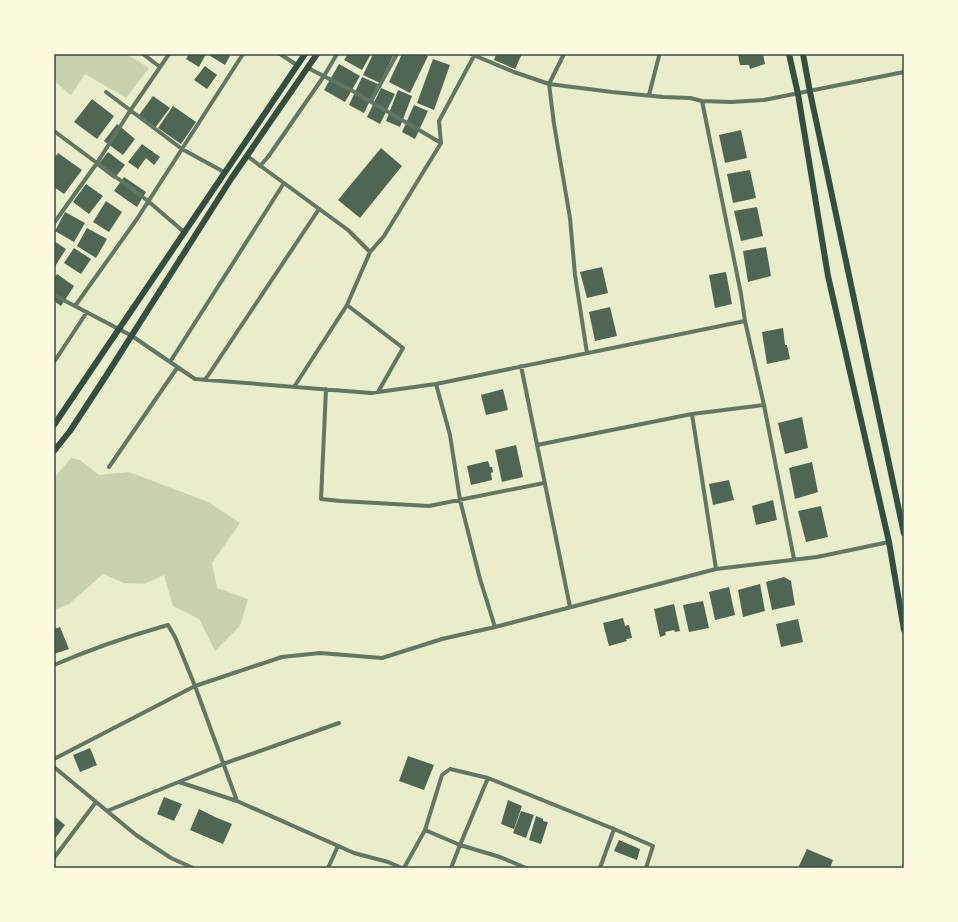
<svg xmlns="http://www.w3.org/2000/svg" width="958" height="922" viewBox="0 0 958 922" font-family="Commissioner,sans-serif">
<rect width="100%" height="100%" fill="#e9edc9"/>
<path fill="#cad2ad" d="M54,54h72l23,14 -23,30 -41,-24 -14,21 -17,-14z
M71,458l9,2 19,15 30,-3 79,30 32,21 -28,40 5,25 31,11 -8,27 -25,25 -16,-32 -26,-13 -9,-31 -20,9 -20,-1 -21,-9 -34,30 -15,6v-132z"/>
<path fill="#4f6655" d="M189,54h17l-7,13 -13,-8z
M207,54h24l-6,11z
M348,54h23l-9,16 -18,-10z
M373,54h21l-14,29 -17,-8z
M402,54h21l5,2 -18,37 -21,-11z
M496,54h26l-7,15 -21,-9z
M738,54h25l2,10 -15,5 -1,-4h-9z
M433,59l17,6 -16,45 -17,-7z
M339,64l21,12 -15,26 -21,-12z
M205,66l12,9 -10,14 -13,-9z
M362,77l16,7 -14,29 -15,-8z
M381,88l14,6 -15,30 -13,-7z
M398,90l14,6 -12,31 -14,-6z
M153,96l17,12 -15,20 -16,-13z
M92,99l22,17 -17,23 -23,-17z
M414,105l14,6 -13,28 -13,-7z
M173,106l23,16 -15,22 -23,-16z
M117,124l18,15 -12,16 -19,-14z
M741,130l6,28 -22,5 -6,-28z
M142,144l18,13 -6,8 -8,-7 -8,11 -10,-7z
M381,148l21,18 -42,52 -22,-18z
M108,152l17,13 -11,14 -17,-13z
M58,153l24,17 -18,24 -10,-7v-28z
M750,170l6,28 -23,5 -6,-29z
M124,177l22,15 -9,15 -23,-16z
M86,184l17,12 -14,18 -16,-12z
M106,201l16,11 -13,20 -16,-10z
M757,207l6,29 -22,5 -7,-30z
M65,212l20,11 -11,19 -19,-11z
M87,228l20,11 -11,19 -19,-12z
M54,241l12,8 -12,19z
M766,247l5,29 -23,6 -5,-31z
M74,248l17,11 -10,15 -17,-11z
M602,267l6,26 -21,5 -7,-26z
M726,272l6,32 -17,4 -6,-33z
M57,274l17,12 -13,20 -7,-5v-22z
M610,307l7,29 -22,5 -6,-29z
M783,328l2,17h2l3,14 -23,5 -5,-32z
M503,389l5,21 -22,5 -5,-20z
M802,417l6,31 -23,6 -7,-31z
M516,445l7,32 -21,5 -7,-32z
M488,461l2,6h2l1,5 -2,1 1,7 -21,5 -4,-19z
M812,462l6,30 -23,7 -6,-31z
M729,480l5,20 -21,5 -4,-21z
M773,500l4,20 -21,5 -4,-19z
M821,506l7,31 -22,5 -8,-31z
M784,577l7,4 4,24 -23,5 -6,-28z
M760,584l5,27 -22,6 -5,-27z
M729,587l6,28 -20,5 -6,-28z
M703,601l6,27 -20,4 -6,-27z
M674,604l6,27 -5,1 -1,-2 -9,2 1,3 -6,2 -6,-28z
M623,618l2,8 4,-1 3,13 -6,1 1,2 -18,5 -6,-23z
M798,619l5,23 -22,5 -5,-23z
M60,627l9,22 -15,5v-25z
M90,748l7,17 -17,7 -7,-17z
M408,756l26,9 -10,25 -25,-9z
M164,797l18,7 -8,17 -17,-7z
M508,800l14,6 -8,23 -13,-5z
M199,809l16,8 17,7 -9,20 -33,-14z
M521,811l13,4 -8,23 -13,-5z
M54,816l11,9 -11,15z
M536,816l7,3v2l5,1 -7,22 -12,-4z
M619,840l21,9 -3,11 -23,-9z
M807,849l26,11 -3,8h-32z"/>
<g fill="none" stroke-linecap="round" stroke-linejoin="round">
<path stroke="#617663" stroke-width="4" d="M143,54l17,13
M280,54l17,11
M471,54l43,18 35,12 63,8 51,5 27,1 12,3 29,1 33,-2 140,-28
M564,54l-15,30 5,40 16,94 5,57 12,78
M308,68l43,22 90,53
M106,92l76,57 42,23
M649,95l10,-39
M371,101l26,-47
M702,101l39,193 4,27 19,84 30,154
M54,131l94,70 36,31
M247,156l101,74 22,22
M260,166l8,-9 56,-81 13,-22
M54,223l43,-60 33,-52 39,-57
M54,295l78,41 63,43 176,14 65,-9 309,-63
M347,305l56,43 -25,44
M75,306l62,-87 106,-165
M54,362l33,-50
M170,362l114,-179
M521,366l49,241
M205,380l114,-171
M436,384l14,51 10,65 20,79 15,48
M294,387l53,-82 23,-53 14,-16 57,-93 -2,-22 36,-67
M326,389l-5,110 20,2 88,5 115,-23
M537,445l155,-31
M109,467l68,-99
M716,569l-24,-155 72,-9
M54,665c37,-16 75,-29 114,-40l7,12 20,49 42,115
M54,759l141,-73 87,-29 38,-4 62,5 60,-19 53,-12 221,-58 101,-12 72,-15
M54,767l82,68 35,23 22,10
M179,782l58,19 117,52 34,9 14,6
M107,811l116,-47 116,-41
M425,830l17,-55 8,-6 38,9
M54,858l42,-56
M328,868l10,-22
M404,868l21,-38 35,15 28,-67 126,51 39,17 -7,22
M451,868l9,-23 40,12 26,11
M600,868l14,-39"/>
<path stroke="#344e41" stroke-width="6" d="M789,54l9,40 30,182 61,266 15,88
M803,54l7,38 94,442
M54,425l251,-371
M54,451l16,-20 36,-55 125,-197 86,-125"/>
</g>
<rect width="958" height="922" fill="none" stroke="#fefae0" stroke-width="110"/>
<rect x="55" y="55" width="848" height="812" fill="none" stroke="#344e41" stroke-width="1.5"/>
</svg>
